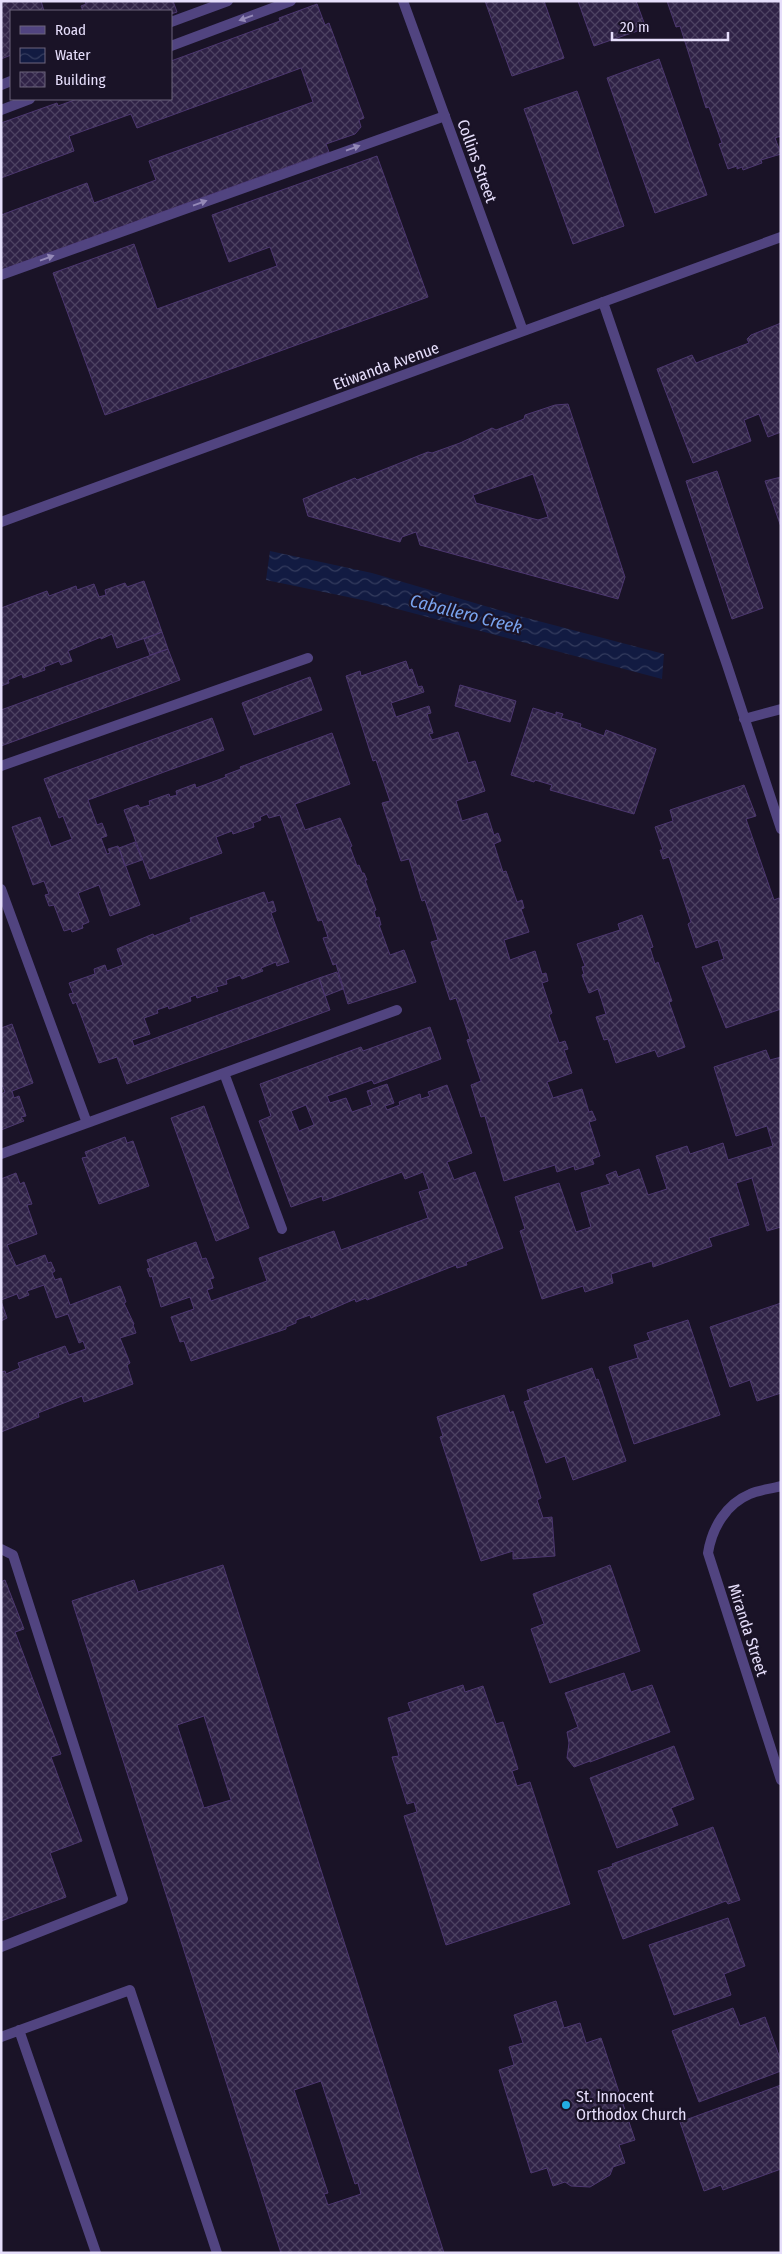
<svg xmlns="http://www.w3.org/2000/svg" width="782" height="2254" viewBox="0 0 782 2254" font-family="'Fira Sans Condensed',sans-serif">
<defs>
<pattern id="water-waves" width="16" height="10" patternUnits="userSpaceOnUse" patternTransform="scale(1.25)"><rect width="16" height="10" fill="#121b42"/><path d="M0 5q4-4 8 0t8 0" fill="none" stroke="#343c5e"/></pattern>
<pattern id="building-cross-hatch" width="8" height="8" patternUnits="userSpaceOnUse" patternTransform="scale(1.25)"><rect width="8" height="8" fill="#2f2246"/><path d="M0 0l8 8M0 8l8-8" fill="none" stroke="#4d4262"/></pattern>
</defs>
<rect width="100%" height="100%" fill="#1a1327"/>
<path fill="url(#water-waves)" d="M270,551l102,22 151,44 141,37 -2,25 -295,-78 -101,-21z"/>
<path fill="url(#building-cross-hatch)" stroke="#4c376f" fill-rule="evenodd" d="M1,1h40l3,10h-33v44l-10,4z
M85,1h88l4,11 -6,2v-3h-88l-2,-5 5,-2z
M485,1h59l20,57 -52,18z
M578,1h58l10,27 -52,18z
M667,1h114v135l-6,2 6,16 -20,6 1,3 -19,7 -1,-3 -5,2v-3l-9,3 -9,-25 3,-1 -13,-36 -3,1 -26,-82 -4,1z
M317,4l8,21 4,-2 35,95 -5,2 2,7 -6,7 -29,10 3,8 -328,118v-55l86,-32 7,20 62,-23 -7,-19 164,-59 -12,-34 -164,60 -6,-14 -62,22 5,15 -73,27v-55l56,-20 1,3 19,-7h94v-38l109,-40 -1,-3z
M659,59l48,136 -52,18 -48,-135z
M577,91l47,135 -51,18 -49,-135z
M377,156l51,141 -323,118 -52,-142 81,-29 23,65 120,-43 -7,-19 -41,15 -17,-47z
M781,323v109l-13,5 -9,-23 -15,6 7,21 -58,22 -36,-94 35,-14 4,8 53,-20 -2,-4 4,-4z
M568,404l57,173 -7,22 -198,-54 -4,-13 -14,5 -2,5 -92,-26 -5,-17 52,-21 2,2 71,-28 4,1 28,-10 32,-15 4,2 28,-11 1,-4 30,-10zM533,474l15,43 -10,3 -62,-17 -3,-8z
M717,471l46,137 -31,11 -46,-138z
M781,477v50l-16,-46z
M144,581l18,51 -45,16 -5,-14 -11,5v-2l-33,14 4,10 -11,4 -2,-4 -15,6 1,3 -22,8 -1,-4 -14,6 1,3 -8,3v-78l46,-17 2,5 27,-10 1,4 17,-6 5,13 7,-2 -1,-5 20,-7 2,4z
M162,632l6,17 -18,6 -6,-16z
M168,649l12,31 -179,66v-36z
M406,661l3,9 3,-1 6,18 4,-1 2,6 -33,11 5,14 33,-11 2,7 -4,1 6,19 -4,1 3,6 26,-8 10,31 7,-2 10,30 -29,10 6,20 25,-8 7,22 4,-2 3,8 -7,3 9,28 3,-1 11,31 5,-2 2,8 -3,1 8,23 -25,8 6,20 25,-9 7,23 4,-1 2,8 -6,2 10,30 -3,2 10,28 6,-2 3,8 -4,1 8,23 -25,9 6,16 29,-9 7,23 3,-1 4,9 -7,2 11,34 -8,3 2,5 -19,6 -1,-4 -17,6 -2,-7 -51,16 -19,-65 -4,1 -10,-32 10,-4 -14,-41 3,-1 -14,-41 -6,2 -19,-58 7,-2 -13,-40 -3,1 -13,-42 -8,2 -19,-58 8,-2 -14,-41 -3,1 -27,-85 14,-5 1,5z
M310,677l12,33 -68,25 -12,-32z
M460,685l56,16 -6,21 -55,-16z
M533,708l23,7v-3l7,2 -2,4 20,6 -1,3 24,9 2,-6 50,19 -22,65 -84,-24 2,-5 -17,-5 -1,2 -23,-7z
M212,718l12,32 -136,50 9,25 5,-2 5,13 -6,2 6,16 3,-1 -2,-4 10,-3 1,2 21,57 -30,11 -11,-31 -21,8 11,29 -7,3 1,3 -11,4 -1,-3 -7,2 -10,-26 -5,1 -4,-11 4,-1 -5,-13 -11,4 -21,-58 28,-10 11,30 21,-8 -9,-23 -4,2 -15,-39z
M332,733l18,51 -55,20 10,26 35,-12 12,28 -2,1 7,19 2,-1 3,8h2l3,7h-2l11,30 -2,1 2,7 3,-1 2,8h-2l11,30 14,-5 12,32 -68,22 -12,-40 -3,1 -10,-27 5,-1 -6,-17 -4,1 -38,-106 -11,3 -2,-4 -7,3 1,3 -8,3 1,4 -21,7 -1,-3 -16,6 6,16 -72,26 -26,-69 14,-5 2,3 10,-3 -1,-4 20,-7 1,3 7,-2 -1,-4 19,-7 1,4 30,-11 -1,-2 16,-6 -1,-2z
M744,785l12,31 -10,3 28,81 5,-2 2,5v106l-55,19 -24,-61 22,-8 -6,-19 -22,8 -8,-24 3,-2 -22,-65 -6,2 -3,-9h3l-8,-23 18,-6 -3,-11z
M135,842l7,18 -17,6 -6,-18z
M264,892l4,11 5,-2 3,10 -5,2 18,49 -12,4 -1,-4 -15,6 2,3 -21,8 -2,-4 -14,5 1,4 -11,3 2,4 -21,7 -1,-3 -6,2 1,4 -22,8 -1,-3 -11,4 1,3 -14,5 6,16 -18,6 2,6 185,-68 11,32 -203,74 -10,-27 -18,6 -23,-61 -3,2 -4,-10 4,-1 -4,-10 26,-9 -1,-5 11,-4 2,6 16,-6 -6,-16 36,-15 1,2 37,-14 -1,-4z
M642,915l11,32 -3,1 5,16 3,-2 14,39 -3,1 16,45 -27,10 -3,-7 -39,13 -8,-24 -4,1 -8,-23 10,-3 -8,-25 -9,4 -7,-18 2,-1 -2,-7 3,-1 -8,-22 43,-14 -2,-6z
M337,972l6,17 -18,7 -6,-18z
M12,1024l21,59 -21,8 2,7 5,-2 7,20 -5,1 3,4 -23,9v-36l4,-2 -4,-9v-55z
M430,1027l11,32 -67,25 -2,-4 -45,16 3,7 16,-5 6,14 20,-7 -5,-14 20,-7 7,19 -9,3 2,4 13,-5 -1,-3 21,-8 1,5 9,-3 -2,-4 19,-7 25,68 -25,9 7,18 21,-8 28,76 -37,14 1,3 -10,3 -1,-3 -89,35 -1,-2 -10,4 -1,-3 -44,19 -1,-3 -14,5v3l-10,4v2l-95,32 -7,-20 -4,1 -9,-25 23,-8 -4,-12 -29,10 -9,-31 -2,1 -3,-8 3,-1 -3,-8 49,-18 6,17 4,-1 8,20 -4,1 3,9 -6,2 4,11 56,-20 -8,-23 75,-27 7,19 87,-32 -9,-26 10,-3 -6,-17 -18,7 -3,-7 -79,29 -1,-5 -31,11 -32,-86 12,-5 -11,-32 101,-37 2,4zM306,1105l8,20 -15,6 -8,-20z
M766,1050l4,10 11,-3v170l-14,4 -15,-53 -16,5 13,42 -40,13 3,8 -59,21 -1,-6 -41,13 2,9 -28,9 -2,-6 -41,13 -22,-68 5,-2 -10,-32 44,-14 17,49 15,-5 -10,-34 29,-9 -4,-9 10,-4 2,6 21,-8 9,26 19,-6 -11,-33 31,-10 3,8 33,-11 5,17 45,-14 -6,-20 -31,10 -22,-69z
M204,1106l45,122 -33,13 -45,-123z
M125,1137l2,6 6,-2 16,45 -50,18 -17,-46 5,-1 -2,-5z
M16,1173l4,11 4,-2 8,22 -5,1 10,29 -30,11 9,21 29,-11 3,8 3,-1 4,9 -3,2 3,7 6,-2 9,27 50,-19 6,16 -2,1 10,21 -1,1 3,8 -16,5 10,25 -3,2 6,19 -49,18 -2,-6 -44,17 1,4 -38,15v-60l4,-1 1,3 14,-6 -2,-5 47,-17 4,9 17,-6 -3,-8 -4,2 -11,-29 -12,4 -12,-33 -17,6 2,4 -10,4 -2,-5 -16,6v-121z
M1,1301l6,17 -6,3z
M781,1303v90l-24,8 -7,-21 -20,7 -20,-60z
M688,1320l32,95 -86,29 -25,-77 29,-9 -4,-13 16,-5 -3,-7z
M592,1368l4,12 2,-1 28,82 -53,19 -8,-24 -19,7 -22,-61 6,-2 -3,-10z
M504,1395l6,18 3,-2 20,61 8,26 -4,2 6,18 9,-1 3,39 -42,3v-8l-32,10 -41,-124 3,-1 -6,-19z
M223,1565l221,688h-163l-209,-652 62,-21 4,12zM204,1716l27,84 -27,8 -27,-83zM321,2081l34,103 3,-1 3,11 -33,11 -4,-11 4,-1 -34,-103z
M610,1565l30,86 -90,32 -19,-54 13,-5 -11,-30z
M5,1580l19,49 -9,3 46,122 -10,3 31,84 -32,12 16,44 -65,24v-339z
M624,1673l7,19 21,-7 18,47 -80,30v-1l-16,6 -7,-9 2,-15 -2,-11 11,-5 -13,-34z
M463,1685l2,7 18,-6 13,38 7,-2 15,47 -6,2 5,15 13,-4 40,122 -124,41 -42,-129 13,-4 -3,-10 -7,2 -15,-47 7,-1 -11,-38 23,-7 -3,-8z
M674,1746l20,53 -23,9 7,17 -61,23 -27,-70z
M713,1827l27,73 -12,4 -2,-3 -103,38 -25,-68 15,-5 -1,-2z
M728,1918l17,48 -21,8 7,21 -57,20 -25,-70z
M556,2001l8,27 16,-5 6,20 15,-5 34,102 -16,5 6,18 -12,4 -3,8 -20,12 -19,-1 -6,-4 -12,4 -6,-18 -16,5 -32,-103 15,-5 -5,-18 14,-4 -9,-28z
M733,2008l7,18 25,-9 16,44v10l-82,31 -27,-71z
M781,2085v84l-58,21 -2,-5 -17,6 -24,-69z"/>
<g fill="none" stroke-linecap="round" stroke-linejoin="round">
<path stroke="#514480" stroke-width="10" d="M171,22l57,-21
M171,46l120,-45
M1,85l10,-4
M1,110l29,-11
M1,275l444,-159
M603,302l124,363 54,164
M744,719l37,-10
M1,766l307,-108
M1,889l86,234 310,-113
M224,1073l58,156
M1,1154l86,-31
M1,1549l12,6 110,344 -122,48
M19,2030l77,223
M1,2037l129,-47 87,263"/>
<path stroke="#514480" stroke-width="10" d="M403,1l120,330
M1,522l780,-285
M781,1486c-10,3 -22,4 -31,8 -24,10 -38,34 -42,59l73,227"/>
</g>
<defs><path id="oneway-solid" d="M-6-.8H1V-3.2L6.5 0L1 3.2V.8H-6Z" transform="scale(1.25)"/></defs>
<g fill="#9489b7">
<use href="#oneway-solid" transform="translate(246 18) rotate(160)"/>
<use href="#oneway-solid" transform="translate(353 148) rotate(-20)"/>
<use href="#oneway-solid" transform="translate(200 203) rotate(-20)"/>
<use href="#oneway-solid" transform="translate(47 258) rotate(-20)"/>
</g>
<circle fill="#22aee3" stroke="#1a1327" stroke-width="2" cx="566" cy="2105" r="5"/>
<g text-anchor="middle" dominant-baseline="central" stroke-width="4.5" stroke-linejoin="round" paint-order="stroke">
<g font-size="16" fill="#e6defb" stroke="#1a1327">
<text transform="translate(477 161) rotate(70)">Collins Street</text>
<text transform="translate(386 366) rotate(-20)">Etiwanda Avenue</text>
<text transform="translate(748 1630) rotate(72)">Miranda Street</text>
</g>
<g font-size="16" fill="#e6defb" stroke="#1a1327" text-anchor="start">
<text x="576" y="2096">St. Innocent<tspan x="576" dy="18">Orthodox Church</tspan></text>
</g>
<g font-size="18" font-style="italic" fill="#79a3ee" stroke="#1a1327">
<text transform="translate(466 614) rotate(14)">Caballero Creek</text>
</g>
</g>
<rect width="782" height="2254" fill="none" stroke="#e6defb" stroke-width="5"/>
<rect x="10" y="10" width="162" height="90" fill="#1a1327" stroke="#6c647c"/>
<rect x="20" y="26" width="25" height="8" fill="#514480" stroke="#6c647c"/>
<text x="55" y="35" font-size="15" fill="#e6defb">Road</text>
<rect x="20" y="48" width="25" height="15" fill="url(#water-waves)" stroke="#6c647c"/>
<text x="55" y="60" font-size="15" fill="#e6defb">Water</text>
<rect x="20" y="72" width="25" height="15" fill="url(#building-cross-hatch)" stroke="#6c647c"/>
<text x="55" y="85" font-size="15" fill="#e6defb">Building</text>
<path d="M612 32v8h116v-8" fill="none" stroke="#e6defb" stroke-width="2.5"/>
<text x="620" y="32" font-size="15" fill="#e6defb" stroke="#1a1327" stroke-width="4" paint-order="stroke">20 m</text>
</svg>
